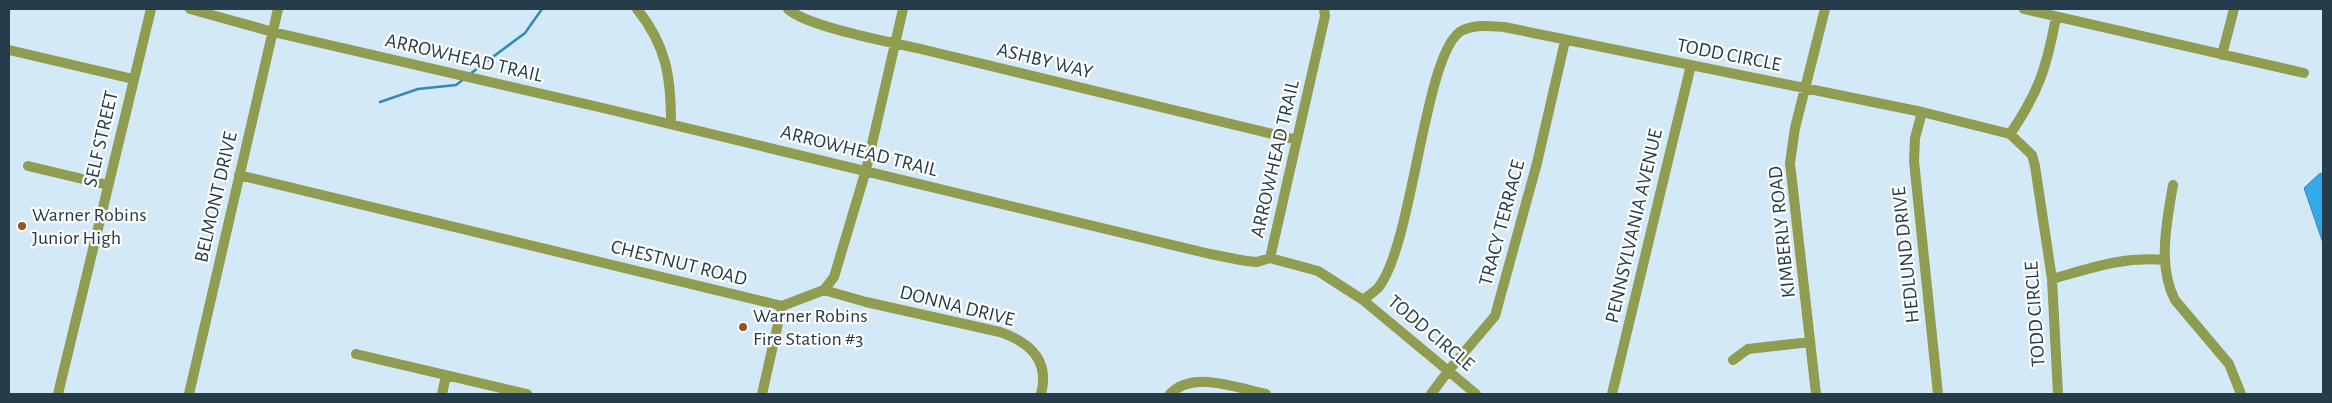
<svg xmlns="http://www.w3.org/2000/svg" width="2332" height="403" viewBox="0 0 2332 403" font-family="'Alegreya Sans',sans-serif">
<rect width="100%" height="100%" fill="#d3e9f8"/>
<path fill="#34aae8" stroke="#3089b9" d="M2323,173v70l-19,-55 15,-14z"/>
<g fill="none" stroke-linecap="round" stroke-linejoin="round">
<path stroke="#3089b9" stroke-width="2.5" d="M470,74l55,-41 17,-24
M380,102l38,-13 38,-4 8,-6"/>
<path stroke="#909c4f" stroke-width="10" d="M190,9l83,23 330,76 607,146 36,7 11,1 13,-4 48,13 45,29 113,94
M637,9c30,37 34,69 34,115
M788,9c19,18 107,34 137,41 124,30 248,60 372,90
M2024,9l280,64
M9,50l124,29
M2222,55l12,-46
M1922,112l-7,26 -1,23 24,233
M2010,134c29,-42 37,-68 46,-117
M28,166l80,19
M239,175l543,131 42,-16 10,-13 32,-107 37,-161
M2173,185c-6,36 -16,81 2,115l54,64 12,30
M1270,258l55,-242 -1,-7
M2052,279c39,-11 72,-23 113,-19
M824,290l42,12 134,30c29,10 50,28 41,62
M1363,300c5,-4 11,-8 15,-12 36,-43 46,-241 85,-258 13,-6 27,-4 41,-3l418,85 88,22 22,21 3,11 17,113 6,115
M356,354l171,40
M1733,360l15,-11 62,-7
M58,394l93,-385
M189,394l89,-385
M442,394l4,-18
M762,394l20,-88
M1170,394c23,-24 67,-6 96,0
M1431,394l18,-24 46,-54 42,-153 28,-122
M1612,394l79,-329
M1816,394l-26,-231 5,-35 30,-119"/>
</g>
<g fill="#95551e" stroke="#fff" stroke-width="2">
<circle cx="22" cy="226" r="5"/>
<circle cx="743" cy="327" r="5"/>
</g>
<g text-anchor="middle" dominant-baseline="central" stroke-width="4.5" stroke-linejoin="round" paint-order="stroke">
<g font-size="20" fill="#253c4b" stroke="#fff">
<text transform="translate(1729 55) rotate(11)">TODD CIRCLE</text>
<text transform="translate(464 58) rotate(13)">ARROWHEAD TRAIL</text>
<text transform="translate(1045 61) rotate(14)">ASHBY WAY</text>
<text transform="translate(101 139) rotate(-77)">SELF STREET</text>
<text transform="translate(859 151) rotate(14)">ARROWHEAD TRAIL</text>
<text transform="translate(1275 159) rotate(-77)">ARROWHEAD TRAIL</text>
<text transform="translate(216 197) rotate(-77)">BELMONT DRIVE</text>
<text transform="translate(1502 223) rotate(-75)">TRACY TERRACE</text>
<text transform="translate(1634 226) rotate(-77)">PENNSYLVANIA AVENUE</text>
<text transform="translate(1782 232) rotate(-96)">KIMBERLY ROAD</text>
<text transform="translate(1906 255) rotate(-96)">HEDLUND DRIVE</text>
<text transform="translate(679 263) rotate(14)">CHESTNUT ROAD</text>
<text transform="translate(957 306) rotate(14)">DONNA DRIVE</text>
<text transform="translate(2035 314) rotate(-94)">TODD CIRCLE</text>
<text transform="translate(1431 333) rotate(40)">TODD CIRCLE</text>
</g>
<g font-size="20" fill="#253c4b" stroke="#fff" text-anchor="start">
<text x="32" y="215">Warner Robins<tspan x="32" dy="23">Junior High</tspan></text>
<text x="753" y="316">Warner Robins<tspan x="753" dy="23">Fire Station #3</tspan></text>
</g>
</g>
<rect width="2332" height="403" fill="none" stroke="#253c4b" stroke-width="20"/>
</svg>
